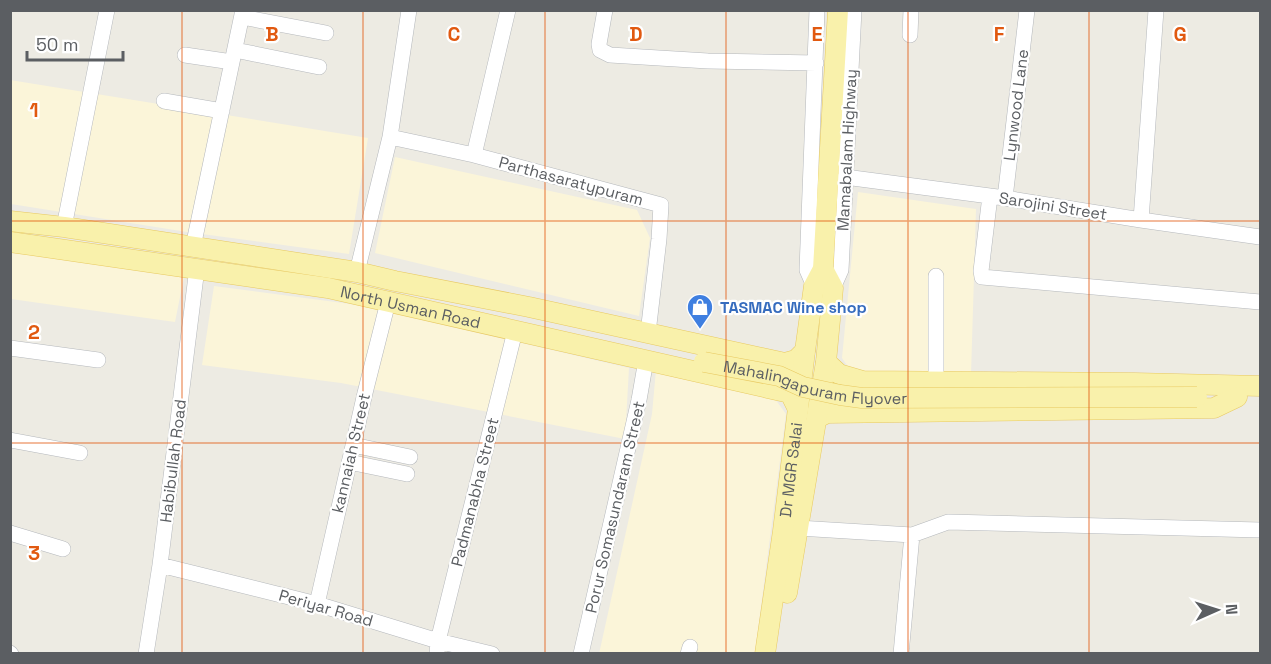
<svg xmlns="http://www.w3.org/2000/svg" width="1271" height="664" viewBox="0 0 1271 664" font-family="'Space Grotesk',sans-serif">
<rect width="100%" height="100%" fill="#edebe3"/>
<path fill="#fbf5d9" d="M10,80l358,58 -19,116 -162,-22 -176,-28z
M395,157l242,53 13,28 -11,78 -264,-63z
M858,192l118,17 -5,166 -120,-4 -9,-13z
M10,250l174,27 -9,45 -164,-23z
M214,286l144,19 271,63 -4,71 -284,-56 -139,-18z
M656,370l119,29 11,15 -31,239 -156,1 53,-240z"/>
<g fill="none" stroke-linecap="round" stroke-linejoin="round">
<g stroke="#b5b8bc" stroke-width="16">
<path id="minor" d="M605,10l-6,34 1,6 10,5 98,6 108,2
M242,17l84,16
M910,35l1,-25
M235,50l84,17
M185,55l47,7
M164,101l58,10
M390,137l84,18 187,50 -2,34 -11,94
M474,155l34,-145
M845,177l160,21 136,22 119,17
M990,196l-9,75 1,6 278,25
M1005,198l22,-188
M1141,220l15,-210
M64,227l43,-217
M193,247l50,-237
M357,272l33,-135 19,-127
M936,276v106
M814,286l-7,-16 10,-260
M833,288l8,-18 13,-260
M10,348l88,12
M10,440l70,13
M353,445l57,12
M349,462l58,12
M798,528l114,7 36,-13 312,8
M10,533l53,16
M160,565l157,39 121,37 54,13
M317,604l48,-211 23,-91
M10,653l1,1
M146,654l14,-89 37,-297
M437,654l1,-13 77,-310
M581,654l58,-254 7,-40
M688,654l2,-7
M901,654l11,-119"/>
</g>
<g stroke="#e8c961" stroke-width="21">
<g id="major">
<path d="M10,221l54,6 293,45 38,9 134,26 256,56 11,-3 9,-9"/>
<path id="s1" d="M10,242l318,46 462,105 8,16"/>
<path d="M826,362l13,12 24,7 272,2 125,3"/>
<path d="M817,418l10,-5 387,-5 23,-11"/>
<path d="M787,593l39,-231 7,-74 -10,-19"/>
<path id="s2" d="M765,654l18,-123 22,-180 9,-65 9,-17 15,-259"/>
</g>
</g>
<use href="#minor" stroke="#fff" stroke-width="15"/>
<use href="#major" stroke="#f9f1ab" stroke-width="20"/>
<g stroke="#e8c961" stroke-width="21" stroke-linecap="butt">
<g id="major-bridge">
<path id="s3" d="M704,362l75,14 24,11 37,8 22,3 335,-1"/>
</g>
</g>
<use href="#major-bridge" stroke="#f9f1ab" stroke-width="20"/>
</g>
<path fill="none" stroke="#e15910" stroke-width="1.5" stroke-opacity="0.55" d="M182,10v644M363,10v644M545,10v644M726,10v644M908,10v644M1089,10v644M10,221h1250M10,443h1250"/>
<defs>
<g id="shop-pin" transform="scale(1.35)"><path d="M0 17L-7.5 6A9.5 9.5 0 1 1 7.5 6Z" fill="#3f7fe0" stroke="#fff"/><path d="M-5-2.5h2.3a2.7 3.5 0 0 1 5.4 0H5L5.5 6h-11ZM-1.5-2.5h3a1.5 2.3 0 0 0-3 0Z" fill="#fff"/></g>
</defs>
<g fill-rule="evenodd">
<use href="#shop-pin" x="700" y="307"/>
</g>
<g text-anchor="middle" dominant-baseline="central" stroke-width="4.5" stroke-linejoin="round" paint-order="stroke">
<g font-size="16" fill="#5b5e62" stroke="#fff">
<text transform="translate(1016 105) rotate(-83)">Lynwood Lane</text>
<text transform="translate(847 150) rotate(-87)">Mamabalam Highway</text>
<text transform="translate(571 181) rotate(15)">Parthasaratypuram</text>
<text transform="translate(1053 206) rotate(9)">Sarojini Street</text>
<text stroke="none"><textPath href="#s1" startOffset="406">North Usman Road</textPath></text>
<text stroke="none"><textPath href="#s3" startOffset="114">Mahalingapuram Flyover</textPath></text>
<text transform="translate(351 453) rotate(-77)">kannaiah Street</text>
<text transform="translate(173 461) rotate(-83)">Habibullah Road</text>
<text stroke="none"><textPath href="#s2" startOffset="186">Dr MGR Salai</textPath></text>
<text transform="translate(475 492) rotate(-76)">Padmanabha Street</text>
<text transform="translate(615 507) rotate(-77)">Porur Somasundaram Street</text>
<text transform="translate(326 608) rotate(16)">Periyar Road</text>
</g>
<g font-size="16" font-weight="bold" fill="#366cbe" stroke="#fff" text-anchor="start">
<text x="720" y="307">TASMAC Wine shop</text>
</g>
</g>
<g font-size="20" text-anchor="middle" font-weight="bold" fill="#e15910" stroke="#fff" stroke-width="4.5" stroke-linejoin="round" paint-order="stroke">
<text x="272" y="41">B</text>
<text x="454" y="41">C</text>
<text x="636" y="41">D</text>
<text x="817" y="41">E</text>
<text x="999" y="41">F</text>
<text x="1180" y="41">G</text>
<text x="34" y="117">1</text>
<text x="34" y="339">2</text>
<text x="34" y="560">3</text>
</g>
<rect width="1271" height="664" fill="none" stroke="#5b5e62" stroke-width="24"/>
<g transform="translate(1217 610) rotate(87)" stroke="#ffffff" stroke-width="4.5" paint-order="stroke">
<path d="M0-4.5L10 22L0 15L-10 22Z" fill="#5b5e62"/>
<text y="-9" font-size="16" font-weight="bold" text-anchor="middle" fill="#5b5e62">N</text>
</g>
<path d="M27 51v9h96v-9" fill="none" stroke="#5b5e62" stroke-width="3"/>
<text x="36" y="51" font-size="18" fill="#5b5e62" stroke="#ffffff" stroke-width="4.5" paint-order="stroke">50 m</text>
</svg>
